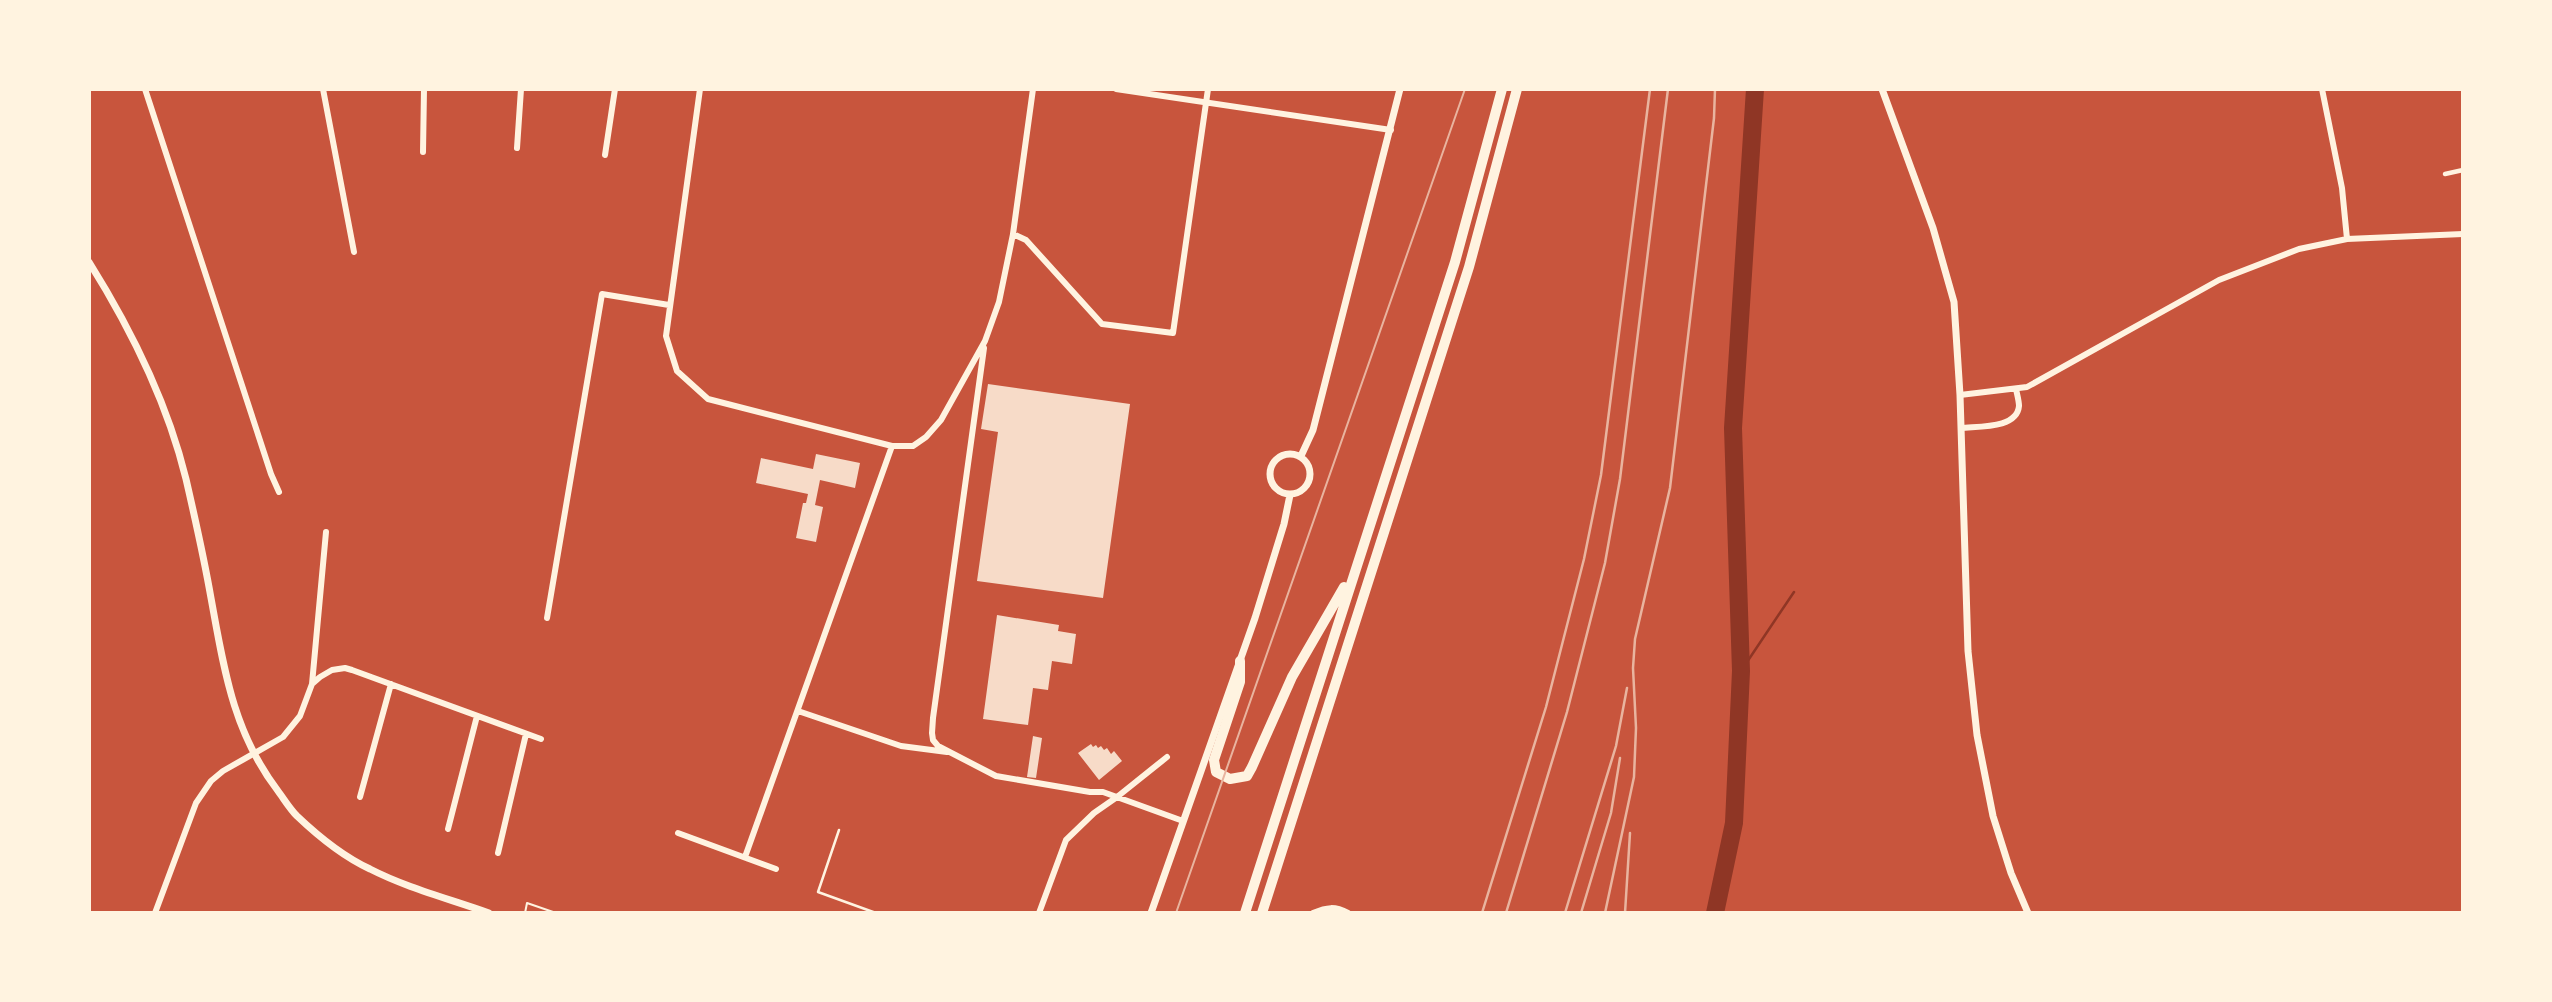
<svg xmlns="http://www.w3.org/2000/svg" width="2552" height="1002" viewBox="0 0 2552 1002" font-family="'Fira Sans Condensed',sans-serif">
<rect width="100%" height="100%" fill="#c8553d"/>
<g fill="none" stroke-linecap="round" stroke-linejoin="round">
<path stroke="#8f3625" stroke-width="2.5" d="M1741,671l53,-79"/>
<path stroke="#8f3625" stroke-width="18" d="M1715,913l19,-90 7,-152 -8,-243 22,-339"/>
</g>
<path fill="#f7dbc8" d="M988,384l142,20 -27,194 -126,-17 21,-149 -17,-3z
M816,454l44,9 -5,25 -35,-8 -5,25 8,2 -7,35 -20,-4 7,-35h3l2,-9 -52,-11 5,-25 52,11z
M997,615l62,10 -1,6 18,3 -4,30 -20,-3 -4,29 -15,-2 -5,37 -45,-6z
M1033,736l9,2 -6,40 -9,-1z
M1091,744l2,3 3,-2 2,3 3,-2 3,4 3,-2 4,6 3,-3 8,10 -23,19 -21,-27z"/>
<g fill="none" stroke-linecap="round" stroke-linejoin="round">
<path stroke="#fff3e0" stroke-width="2" d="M525,913l2,-10 29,10"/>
<path stroke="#fff3e0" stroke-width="2.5" d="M839,830l-21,62 58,21"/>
<path stroke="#fff3e0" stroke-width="4.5" d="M2445,174l18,-4"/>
<path stroke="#fff3e0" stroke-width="6" d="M145,89l126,385 8,18
M323,89l31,163
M700,89l-34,247 11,35 31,28 184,47h21l13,-9 15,-17 44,-79 14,-39 14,-68
M1033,89l-20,145 13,6 76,84 71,9 35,-244
M1116,89l275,41
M2322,89l20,99 5,51
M517,148l4,-59
M423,152l1,-63
M605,155l10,-66
M984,348l-51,370 -1,15 1,7 5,6 58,30 94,16h13l80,29
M1960,395l67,-8 192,-107 80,-31 48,-10 116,-5
M1961,428c17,-2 56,1 58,-22 0,-5 -2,-12 -3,-17
M547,618l55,-324 67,11
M312,684l14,-152
M798,711l103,35 46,6
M360,797l31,-113
M448,829l29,-113
M678,833l98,36
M498,853l28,-119
M745,857l147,-411
M155,913l41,-110 15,-22 12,-10 60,-34 17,-21 12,-32 8,-7 12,-7 13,-2 7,2 189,69
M1039,913l27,-73 28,-27 23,-16 50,-40
M1313,913c14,-6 22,-7 35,0"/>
<path stroke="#fff3e0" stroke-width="7" d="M1882,89l51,139 21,74 6,93 8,256 9,84 16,81 18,57 17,40
M89,262c42,67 78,139 97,217 9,39 18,79 25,119 13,71 22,134 67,193 6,8 12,18 19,25 21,20 47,41 73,53 37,19 80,30 119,44
M1270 474a20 20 0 1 1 40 0a20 20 0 1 1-40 0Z
M1301,456l12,-26 87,-341
M1151,913l104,-295 29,-94 6,-29"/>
<path stroke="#fff3e0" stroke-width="10" d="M1240,661v21l-26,78 2,12 14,7 17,-3 5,-9 40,-90 52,-90
M1245,913l210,-651 47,-173
M1262,913l207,-646 48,-178"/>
<path stroke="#e9b49f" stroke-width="2" d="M1176,913l289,-824"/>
<path stroke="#e9b49f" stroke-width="2.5" d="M1482,913l64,-206 38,-148 17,-84 49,-386
M1506,913l61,-201 38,-149 15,-84 48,-390
M1565,913l51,-167 11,-58
M1581,913l30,-100 9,-55
M1605,913l29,-136 2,-49 -3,-60 2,-29 35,-151 44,-370 1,-29
M1625,913l5,-80"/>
</g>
<rect width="2552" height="1002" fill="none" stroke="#fff3e0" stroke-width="182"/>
</svg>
